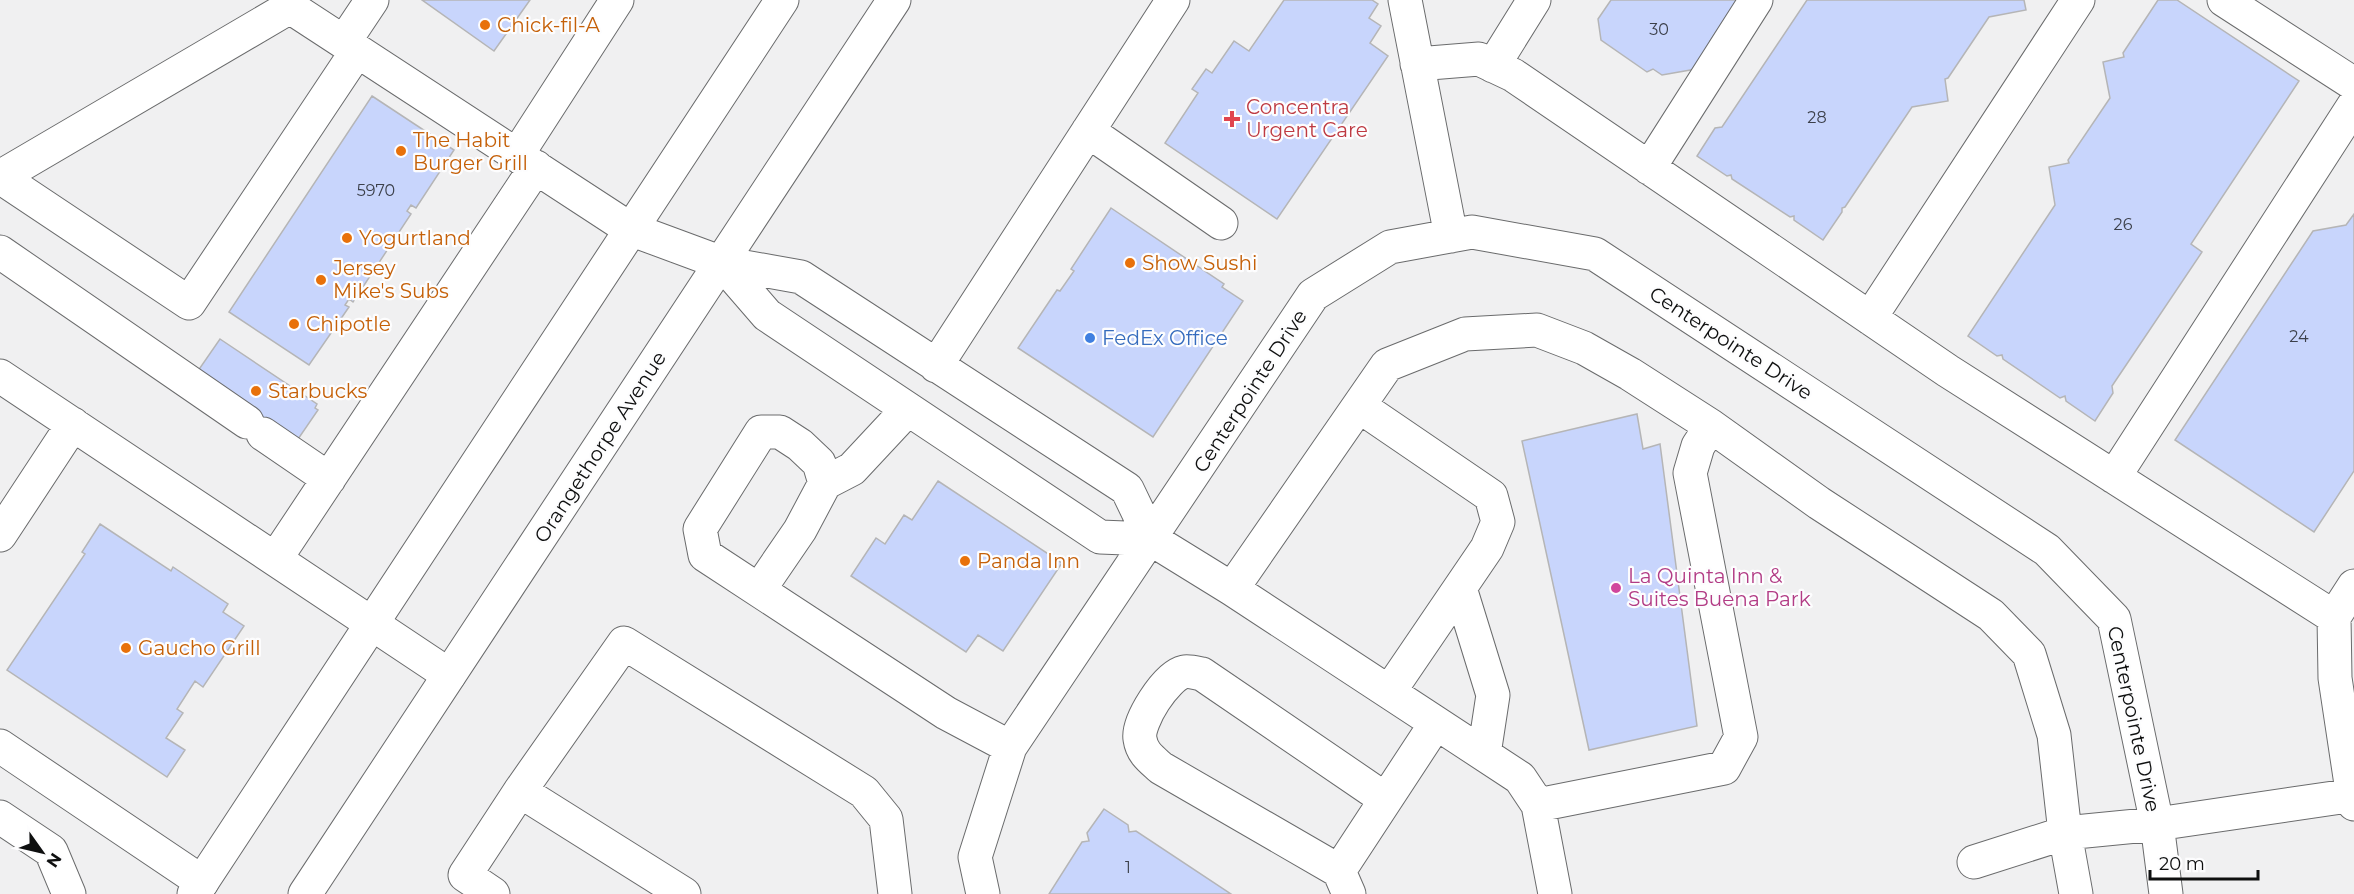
<svg xmlns="http://www.w3.org/2000/svg" width="2354" height="894" viewBox="0 0 2354 894" font-family="Montserrat,sans-serif">
<rect width="100%" height="100%" fill="#f0f0f1"/>
<path fill="#c8d5fc" stroke="#b5b5b6" stroke-width="1.5" d="M422,0h108l-36,51z
M1284,0h88l6,4 -9,14 12,8 -11,17 18,13 -111,163 -112,-76 33,-50 -6,-4 14,-20 6,4 22,-32 15,10z
M1611,0h126l-27,41 4,3 -18,25 -34,6 -9,-6 -6,3 -46,-32 -3,-21z
M1807,0h217l2,10 -37,7 -41,61 -3,1 3,22 -36,6 -67,100 -3,1v4l-19,28 -29,-20v-4l-4,1 -58,-38 -1,-4 -4,1 -30,-20 18,-28 7,-1z
M2158,0h19l122,81 -108,163 11,8 -90,134 1,7 -18,28 -29,-20 -1,-5 -5,2 -57,-39 -1,-4 -5,1 -29,-20 87,-131 -6,-38 20,-4 -1,-3 42,-62 -7,-36 21,-5 -1,-4z
M372,96l82,54 -38,58 -5,-3 -4,6 4,3 -58,88 -4,-3 -4,6 4,2 -40,58 -80,-53z
M1111,208l113,76 -2,3 21,14 -90,136 -135,-89 39,-58 3,1 14,-20 -3,-2z
M2354,214v257l-40,61 -139,-92 138,-209 33,-6z
M220,339l97,65 -2,4 3,2 -24,35 -101,-67z
M1637,414l6,35 17,-5 37,282 -108,24 -67,-309z
M938,481l124,82 -59,88 -25,-16 -12,17 -115,-76 25,-38 9,6 19,-29 8,5z
M100,524l71,47 2,-4 55,37 -5,8 21,14 -41,61 -8,-6 -18,28 6,4 -17,25 19,12 -18,27 -160,-107 78,-116 -3,-2z
M1104,809l24,16 1,7 7,-1 95,63h-182l33,-52 7,-1 -2,-8z"/>
<g fill="none" stroke-linecap="round" stroke-linejoin="round">
<g stroke="#6a6b6c" stroke-width="35">
<path id="minor" d="M1405,0l46,236
M2224,0l130,84
M344,42l28,-42
M1417,64l62,-5 34,16 435,296 386,246
M1493,66l41,-66
M1088,131l133,92
M517,155l100,-155
M1649,168l107,-168
M0,177l290,-170 340,222 92,34 79,14 326,212 24,50
M0,177l189,126 168,-252
M0,252l247,170
M722,263l45,52 333,222 51,2 81,50 288,189 18,27 186,-37 17,-31 -51,-264 8,-27 13,-20
M1870,318l208,-318
M936,366l237,-366
M0,376l449,299
M1359,406l132,90 7,26 -11,26 -98,144
M263,434l66,45
M2114,477l240,-372
M825,483l-6,-20 -19,-18 -20,-13h-19l-61,97 5,26 241,158 64,34
M0,535l73,-111
M276,558l260,-391
M2354,586l-20,31 1,61 19,126
M1460,588l33,107 -9,59
M1232,589l155,-224 78,-31 72,-4 47,18 46,26 81,52 108,77 172,112 38,39 25,81 11,98 92,-9 197,-29
M759,590l41,-60 25,-47 27,-14 56,-60
M0,746l202,136
M1538,805l17,89
M0,817l51,34 18,43
M1974,862l91,-29 11,61
M1339,871l-178,-103c-10,-9 -19,-15 -21,-29 -3,-17 26,-63 44,-67 5,-1 13,1 18,2l183,125
M493,894l-28,-19 55,-84
M684,894l-164,-103 104,-148 240,149 22,27 9,75
M983,894l-8,-37 35,-110 303,-452 77,-48 82,-15 123,22 452,296 67,69 43,205 9,70
M1349,894l-10,-23 97,-148"/>
</g>
<g stroke="#6a6b6c" stroke-width="35">
<path id="major" d="M194,894l588,-894
M305,894l589,-894"/>
</g>
<use href="#minor" stroke="#fff" stroke-width="33"/>
<use href="#major" stroke="#fff" stroke-width="33"/>
</g>
<g fill="#e8710a" stroke="#fdfdfe" stroke-width="2">
<circle cx="485" cy="25" r="6"/>
<circle cx="401" cy="151" r="6"/>
<circle cx="347" cy="238" r="6"/>
<circle cx="1130" cy="263" r="6"/>
<circle cx="321" cy="280" r="6"/>
<circle cx="294" cy="324" r="6"/>
<circle cx="256" cy="391" r="6"/>
<circle cx="965" cy="561" r="6"/>
<circle cx="126" cy="648" r="6"/>
</g>
<path fill="#e0444e" stroke="#fdfdfe" stroke-width="2" d="M1229 110h6v6h6v6h-6v6h-6v-6h-6v-6h6z"/>
<circle fill="#3f7fe0" stroke="#fdfdfe" stroke-width="2" cx="1090" cy="338" r="6"/>
<circle fill="#d1479c" stroke="#fdfdfe" stroke-width="2" cx="1616" cy="588" r="6"/>
<g text-anchor="middle" dominant-baseline="central" stroke-width="4.5" stroke-linejoin="round" paint-order="stroke">
<g font-size="16" fill="#3c404a">
<text x="1659" y="29">30</text>
<text x="1817" y="117">28</text>
<text x="376" y="190">5970</text>
<text x="2123" y="224">26</text>
<text x="2299" y="336">24</text>
<text x="1128" y="867">1</text>
</g>
<g font-size="20" fill="#c56008" stroke="#fdfdfe" text-anchor="start">
<text x="497" y="25">Chick-fil-A</text>
<text x="413" y="140">The Habit<tspan x="413" dy="23">Burger Grill</tspan></text>
<text x="359" y="238">Yogurtland</text>
<text x="1142" y="263">Show Sushi</text>
<text x="333" y="268">Jersey<tspan x="333" dy="23">Mike's Subs</tspan></text>
<text x="306" y="324">Chipotle</text>
<text x="268" y="391">Starbucks</text>
<text x="977" y="561">Panda Inn</text>
<text x="138" y="648">Gaucho Grill</text>
</g>
<g font-size="20" fill="#be3a42" stroke="#fdfdfe" text-anchor="start">
<text x="1246" y="107">Concentra<tspan x="1246" dy="23">Urgent Care</tspan></text>
</g>
<g font-size="20" fill="#366cbe" stroke="#fdfdfe" text-anchor="start">
<text x="1102" y="338">FedEx Office</text>
</g>
<g font-size="20" fill="#0e0f0f" stroke="#fdfdfe">
<text transform="translate(1731 343) rotate(33)">Centerpointe Drive</text>
<text transform="translate(1250 391) rotate(-57)">Centerpointe Drive</text>
<text transform="translate(600 447) rotate(-57)">Orangethorpe Avenue</text>
<text transform="translate(2134 719) rotate(78)">Centerpointe Drive</text>
</g>
<g font-size="20" fill="#b23c85" stroke="#fdfdfe" text-anchor="start">
<text x="1628" y="576">La Quinta Inn &amp;<tspan x="1628" dy="23">Suites Buena Park</tspan></text>
</g>
</g>
<g transform="translate(42 852) rotate(124)" stroke="#fdfdfe" stroke-width="4.5" paint-order="stroke">
<path d="M0-4.5L10 22L0 15L-10 22Z" fill="#0e0f0f"/>
<text y="-9" font-size="16" font-weight="bold" text-anchor="middle" fill="#0e0f0f">N</text>
</g>
<path d="M2150 870v9h108v-9" fill="none" stroke="#0e0f0f" stroke-width="3"/>
<text x="2159" y="870" font-size="18" fill="#0e0f0f" stroke="#fdfdfe" stroke-width="4.5" paint-order="stroke">20 m</text>
</svg>
